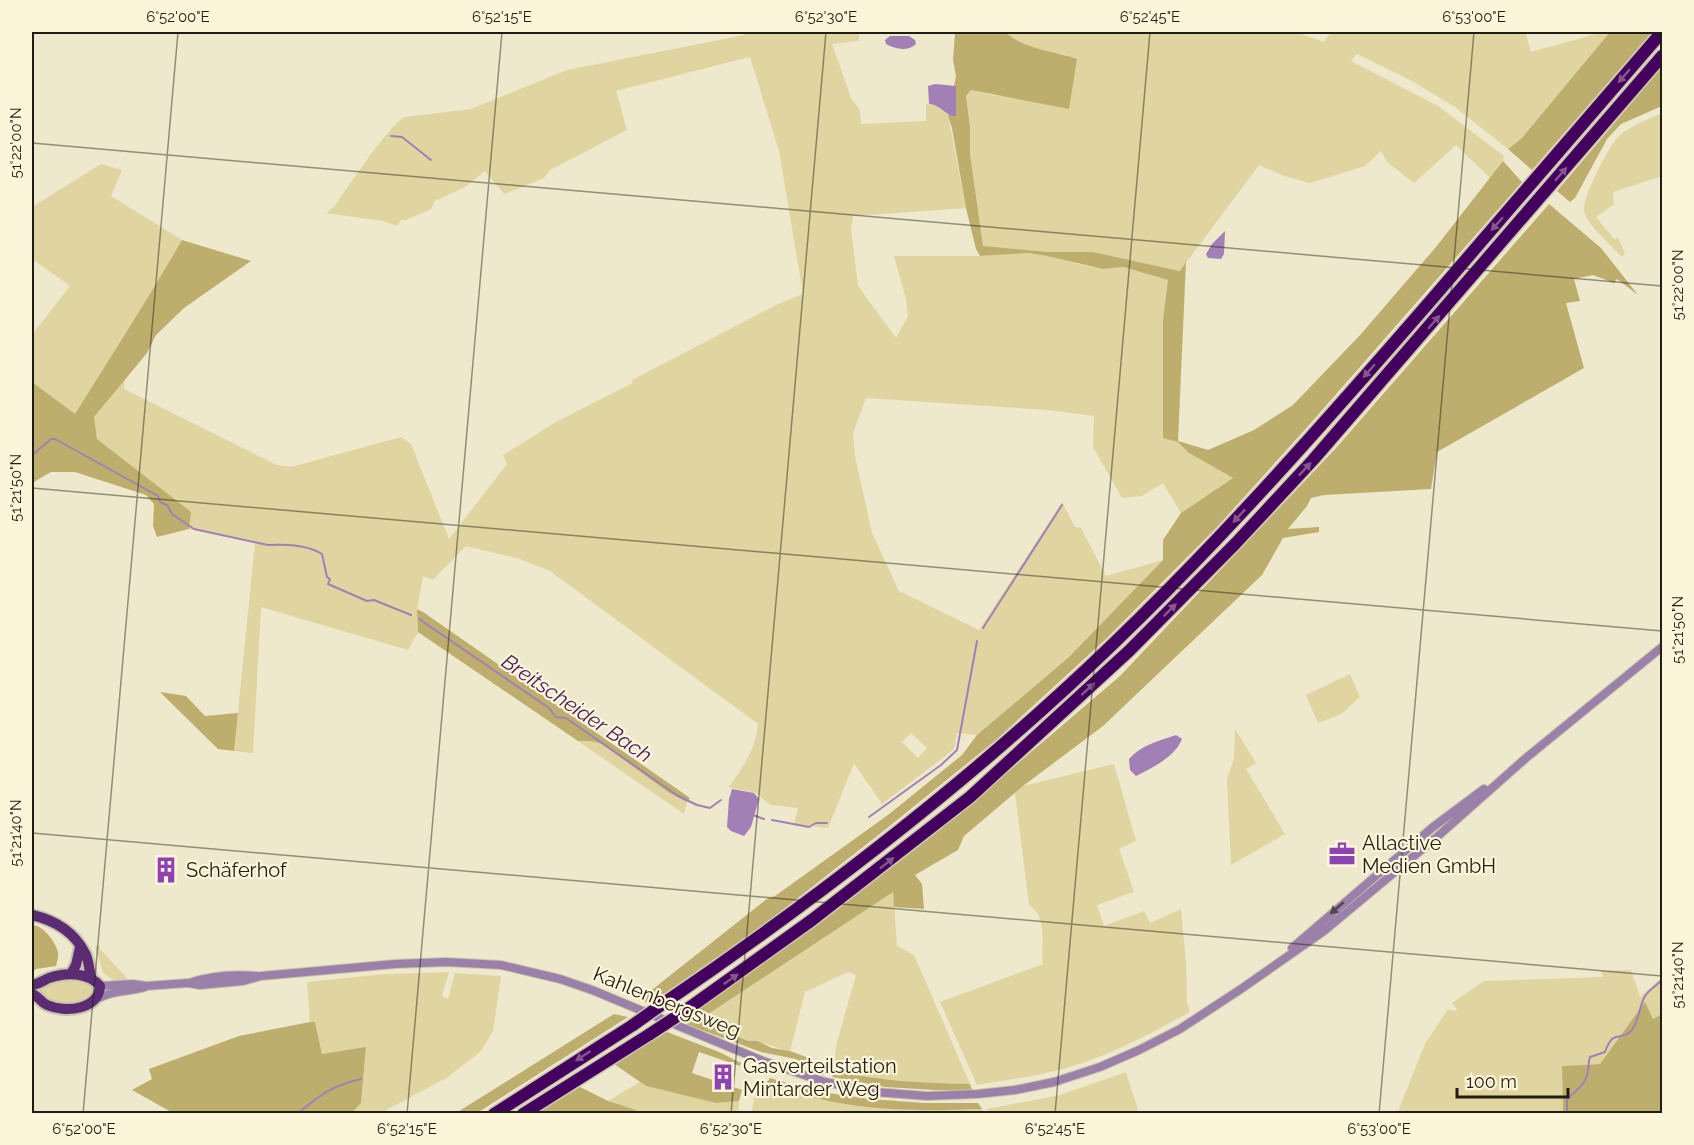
<svg xmlns="http://www.w3.org/2000/svg" width="1694" height="1145" viewBox="0 0 1694 1145" font-family="Raleway,sans-serif">
<rect width="100%" height="100%" fill="#eee8cd"/>
<path fill="#e0d4a1" fill-rule="evenodd" d="M745,32h115l-2,9 -26,3 19,54 9,12 1,14 65,-3v-17l13,2 9,9 18,93 -113,8 -2,14 7,56 38,52 12,-22 -2,-17 -12,-43h86l48,-3 32,5 18,6 25,5 19,-2 46,13 -5,40v118l15,3 11,12 44,25 -52,35 -18,-30 -21,13 -20,2 -29,-51 1,-31 -46,-6 -182,-12 -13,35 2,23 17,77 27,58 80,39 83,-128 13,25 6,1 25,48 57,-16 -94,97 -92,78 -20,-2 -3,16 -6,5 -66,50 -28,-41 -26,65 -34,-4 4,-16 -27,-3 -15,-12 -27,-6c14,-20 27,-38 29,-63l-208,-153 -30,-12 -54,-13 -33,34 -10,-4 -6,33 1,23 -10,18 -147,-43 -8,146 -19,-2 21,-208 -66,-14 1,-17 -93,-73 -3,-22 31,-38 -1,10 153,76 14,2 110,-30 10,7 38,95 58,-75 -4,-9 53,-33 77,-39 -1,-3 146,-76 25,-10 -24,-143 -29,-94 -134,34 11,39 -77,40 -6,8 -40,16 -19,-23 -20,16 -30,14 -4,8 -25,11h-5l-4,6 -14,-5 -57,-8 8,-6c14,-19 53,-81 71,-90l66,-8 96,-39 177,-35zM911,733l16,15 -9,10 -16,-16z
M1005,32h291l28,10 7,-10h50l2,2 11,-2h131l6,20 72,-20h7l-88,106 -14,11 -53,-42 -45,-27 -53,-26 -6,7 87,45 66,50 -1,5 -12,18 -35,-34 -42,38 -27,-21 -6,-11 -16,15 -55,17 -26,-7 -25,-11 -79,106 -87,-19h-44l-66,-5 -13,-93v-27l-4,-31 5,-6 26,6 70,-41c-23,-4 -45,-7 -62,-23z
M1662,113v63l-49,16 1,12 -18,13 18,22 4,-1 7,15 -3,4c-9,-10 -36,-33 -38,-46 -3,-11 25,-65 34,-74 9,-10 32,-18 44,-24z
M101,164l21,6 -11,26 71,44c-34,60 -72,116 -107,175l-43,-33v-47l38,-49 -38,-27v-52z
M1350,674l10,23 -19,17 -23,9 -12,-28z
M1235,729l21,34 -10,6 39,65 -54,31 -4,-85 7,-22z
M578,741h13l11,3 66,48 19,10 -3,12z
M1114,764l22,77 -17,8 15,43 -37,13 7,21 40,-15 6,12 31,-14 5,53 1,40 3,10c-42,23 -84,46 -131,58 -26,7 -55,10 -82,15l-37,-83 103,-38c-3,-21 6,-45 -14,-59l-14,-112 8,-7z
M893,891l4,55 17,9 56,129c-48,-1 -90,-3 -136,-13l2,-25 20,-71 -8,-3 -43,20 -15,59c-14,-3 -28,-10 -42,-10l-50,-21z
M99,945l1,4 27,29v3l-14,-1 -10,-7 -8,-27z
M1631,970l9,27 22,-20v37l-9,5 -8,-16 -45,61 -38,2 1,47 -166,1 28,-70 23,-35 7,2 2,-2 -5,-6 32,-22 119,-4 -2,-6z
M449,972l-7,24 6,3 7,-26 46,3 -8,55 -12,20 -33,26 -69,37 -27,-1 9,-10 5,-55 -44,6 -7,-32h-5l-3,-40 79,-8z
M79,978l16,9 -4,10c-18,9 -37,11 -52,-5 7,-13 26,-13 40,-14z
M1126,1072l13,41 -150,1 -2,-5 73,-14z
M640,1082l6,4 70,17 23,-2 -1,12 -106,1 3,-3 -27,-10z
M767,1082c67,29 143,30 215,27l2,4 -233,1 4,-18z"/>
<path fill="#beae6d" d="M955,32h50c20,18 47,18 72,27l-8,50 -98,-19 -5,6 4,31v27l13,92 66,6h44l87,19 6,-9 -8,179 30,9 46,-20 39,-25 68,-71 75,-87 67,-86 19,21 -212,242 -92,102 -111,112 -111,102 -110,89 -128,100 -109,75 -12,-6 16,-9 115,-91 7,-2 113,-81 74,-60 15,-20 92,-78 94,-97v-20l18,-27 52,-35 -44,-25 -11,-11 -15,-4v-118l5,-40 -45,-13 -20,2 -56,-13 -19,-3 -48,3 -4,-7 -10,-41 -14,-80 -4,-12 8,-40 -3,-16z
M1610,32h42l-120,138 -24,-21 14,-11z
M1662,67v39l-41,18 -14,15 -32,59 -5,4 -13,-11z
M1549,204l52,44 37,47 -21,-16 -3,4 -21,-8 -19,4 6,22 -14,2 18,65 -147,84 -6,37 -107,6 -13,3 -4,8 -19,23 31,-2v5l-36,6 -21,37 -159,151 -80,60 -59,50 -6,14 -43,25 7,9 2,25 -30,-2 -1,-15 -194,128 49,21h9l15,7 18,3 19,7 16,9 -1,8 -28,-16 -35,-7 -81,-30 135,-95 126,-98 179,-153 216,-228z
M182,240l69,21 -67,47 -28,27 -9,18 -53,64 3,22 94,73 -2,17 -32,8 -4,-11 1,-22 -8,-9 -71,-23h-24l-19,11v-101l43,32c36,-58 73,-115 107,-174z
M417,609l6,3 267,186 -3,4 -19,-10 -66,-48 -11,-3h-13l-160,-109z
M160,692l26,4 19,20 33,-3 -4,38 -16,-2z
M32,925c11,0 23,16 26,27 1,4 -1,9 -2,14l-20,3 -4,3z
M1645,1002l8,17 9,-5v99h-99l-1,-47 38,-2z
M614,1014l14,3 -151,96h-21z
M310,1022h5l7,32 44,-7 -5,56 -9,10h-179l-41,-23 20,-11 -3,-10 90,-33z
M667,1032l52,20 22,11 -1,3 -41,-14 -7,21 50,17 -3,11 -23,2 -70,-17 -32,-22z
M834,1071c47,10 88,12 136,13l2,6h-37l-49,-3 -54,-10z
M770,1078l44,13 56,8 54,4h54l4,6c-72,3 -148,2 -215,-27z
M580,1087l28,14 28,9 -4,4 -94,-1z"/>
<path fill="#a280b6" d="M890,36h19l6,4 1,4c-8,8 -21,5 -30,0l-1,-4z
M935,84l21,2v30c-10,1 -14,-11 -27,-12l-1,-18z
M1225,231l-1,23 -3,5 -13,-1 -2,-4 6,-10z
M1176,735l6,4c-7,18 -30,29 -46,37l-6,-6 -1,-11c12,-14 30,-18 47,-24z
M732,789l22,4 5,6 -8,28 -7,9 -13,-5 -4,-4 2,-28z"/>
<g fill="none" stroke-linecap="round" stroke-linejoin="round">
<path stroke="#a280b6" stroke-width="2" d="M391,136l11,1 29,23
M32,455l19,-16h4l103,57 2,6 7,3 5,9 22,15 74,16c17,-1 40,0 54,9l5,23 3,2 -2,5 39,17 7,-1 37,15
M419,619l130,89 7,9 10,1 112,78 19,9 13,3 11,-8
M983,628l79,-123
M753,815l11,4
M869,817l72,-52 16,-15 20,-109
M772,820l37,7 7,-4h11
M297,1114c24,-20 35,-28 64,-35
M1567,1114v-15c8,-7 20,-16 21,-28 1,-5 0,-9 2,-14l15,-5c8,-24 15,-10 26,-21 8,-9 8,-25 14,-35 4,-6 12,-11 17,-16"/>
<g stroke="#c9c4ac" stroke-width="10">
<path id="minor" d="M1292,948l141,-121 51,-38
M189,983c21,-7 45,-9 68,-7
M100,986l33,-2 13,2 42,-3 12,2 43,-4 18,-5 134,-12 51,-2 55,3 59,14 32,11 171,71 62,21 50,10 52,4 50,-2 38,-4 39,-8 46,-15 39,-17 41,-21 61,-40 83,-58 114,-95 88,-78 136,-111
M99,998c14,-8 31,-6 46,-11"/>
</g>
<g stroke="#c9c4ac" stroke-width="14">
<path id="major" d="M32,915c22,5 42,17 53,38 4,7 4,17 6,24
M71,974l5,-9 4,-18
M32,985c7,-1 10,-4 17,-7 17,-6 39,-6 51,8 -1,24 -35,27 -53,19 -7,-3 -8,-9 -15,-11"/>
</g>
<g stroke="#c9c4ac" stroke-width="15">
<path id="highway" d="M664,1003c132,-90 259,-186 378,-293 141,-126 267,-269 391,-412 76,-89 153,-178 229,-266
M682,1013l130,-93 158,-123 159,-146 107,-108 77,-83 349,-404
M494,1114l139,-89
M523,1114l127,-80"/>
</g>
<use href="#minor" stroke="#9b81aa" stroke-width="8"/>
<use href="#major" stroke="#5b2b73" stroke-width="10"/>
<use href="#highway" stroke="#44005e" stroke-width="12"/>
<g stroke="#c9c4ac" stroke-width="15" stroke-linecap="butt">
<path id="highway-bridge" d="M633,1025l31,-22
M650,1034l32,-21"/>
</g>
<use href="#highway-bridge" stroke="#44005e" stroke-width="12"/>
</g>
<defs><path id="oneway-solid" d="M-6-.8H1V-3.2L6.5 0L1 3.2V.8H-6Z" transform="scale(1.5)"/></defs>
<g fill="#845689">
<use href="#oneway-solid" transform="translate(1624 76) rotate(131)"/>
<use href="#oneway-solid" transform="translate(1561 174) rotate(-49)"/>
<use href="#oneway-solid" transform="translate(1497 224) rotate(131)"/>
<use href="#oneway-solid" transform="translate(1434 322) rotate(-49)"/>
<use href="#oneway-solid" transform="translate(1369 371) rotate(131)"/>
<use href="#oneway-solid" transform="translate(1305 469) rotate(-47)"/>
<use href="#oneway-solid" transform="translate(1239 516) rotate(133)"/>
<use href="#oneway-solid" transform="translate(1170 610) rotate(-45)"/>
<use href="#oneway-solid" transform="translate(1088 689) rotate(-42)"/>
<use href="#oneway-solid" transform="translate(887 863) rotate(-38)"/>
<use href="#oneway-solid" transform="translate(731 979) rotate(-35)"/>
<use href="#oneway-solid" transform="translate(583 1056) rotate(147)"/>
</g>
<use fill="#514650" href="#oneway-solid" transform="translate(1337 908) rotate(139)"/>
<path fill="none" stroke="#201e14" stroke-width="1.5" stroke-opacity="0.45" d="M32,143l1630,143M32,488l1630,143M32,833l1630,143M83,1114l95,-1082M407,1114l95,-1082M731,1114l95,-1082M1055,1114l95,-1082M1379,1114l95,-1082"/>
<defs>
<g id="office-bare" transform="scale(2.07)"><path d="M-6-3h4V-5.5h4V-3h4V5H-6ZM-1-4.5V-3h2v-1.5ZM-6 0V1H6V0Z" fill="#8f42b4" stroke="#fcf5da" stroke-width="2.5" paint-order="stroke"/></g>
<g id="building-bare" transform="scale(2.07)"><path d="M-4-6H4V6H1V3H-1V6H-4ZM-2.5-4.3h1.7v1.8h-1.7ZM.8-4.3h1.7v1.8H.8ZM-2.5-1h1.7V.8h-1.7ZM.8-1h1.7V.8H.8Z" fill="#8f42b4" stroke="#fcf5da" stroke-width="2.5" paint-order="stroke"/></g>
</defs>
<g fill-rule="evenodd">
<use href="#office-bare" x="1342" y="854"/>
<use href="#building-bare" x="166" y="870"/>
<use href="#building-bare" x="723" y="1077"/>
</g>
<g text-anchor="middle" dominant-baseline="central" stroke-width="4.5" stroke-linejoin="round" paint-order="stroke">
<g font-size="20" fill="#201e14" stroke="#fcf5da" text-anchor="start">
<text x="1362" y="843">Allactive<tspan x="1362" dy="23">Medien GmbH</tspan></text>
<text x="186" y="870">Schäferhof</text>
<text x="743" y="1066">Gasverteilstation<tspan x="743" dy="23">Mintarder Weg</tspan></text>
</g>
<g font-size="20" fill="#201e14" stroke="#fcf5da">
<text transform="translate(667 1002) rotate(22)">Kahlenbergsweg</text>
</g>
<g font-size="21" font-style="italic" fill="#4a1e60" stroke="#fcf5da">
<text transform="translate(577 708) rotate(34)">Breitscheider Bach</text>
</g>
</g>
<rect width="1694" height="1145" fill="none" stroke="#fcf5da" stroke-width="66"/>
<path d="M1457 1088v9h111v-9" fill="none" stroke="#201e14" stroke-width="3"/>
<text x="1466" y="1088" font-size="18" fill="#201e14" stroke="#fcf5da" stroke-width="4.5" paint-order="stroke">100 m</text>
<rect x="33" y="33" width="1628" height="1079" fill="none" stroke="#201e14" stroke-width="2"/>
<g font-size="15" text-anchor="middle" fill="#201e14">
<text x="178" y="22">6°52'00"E</text>
<text x="502" y="22">6°52'15"E</text>
<text x="826" y="22">6°52'30"E</text>
<text x="1150" y="22">6°52'45"E</text>
<text x="1474" y="22">6°53'00"E</text>
<text transform="translate(16 143) rotate(-90)" y="5">51°22'00"N</text>
<text transform="translate(1678 285) rotate(-90)" y="5">51°22'00"N</text>
<text transform="translate(16 488) rotate(-90)" y="5">51°21'50"N</text>
<text transform="translate(1678 630) rotate(-90)" y="5">51°21'50"N</text>
<text transform="translate(16 833) rotate(-90)" y="5">51°21'40"N</text>
<text transform="translate(1678 975) rotate(-90)" y="5">51°21'40"N</text>
<text x="84" y="1134">6°52'00"E</text>
<text x="407" y="1134">6°52'15"E</text>
<text x="731" y="1134">6°52'30"E</text>
<text x="1055" y="1134">6°52'45"E</text>
<text x="1379" y="1134">6°53'00"E</text>
</g>
</svg>
